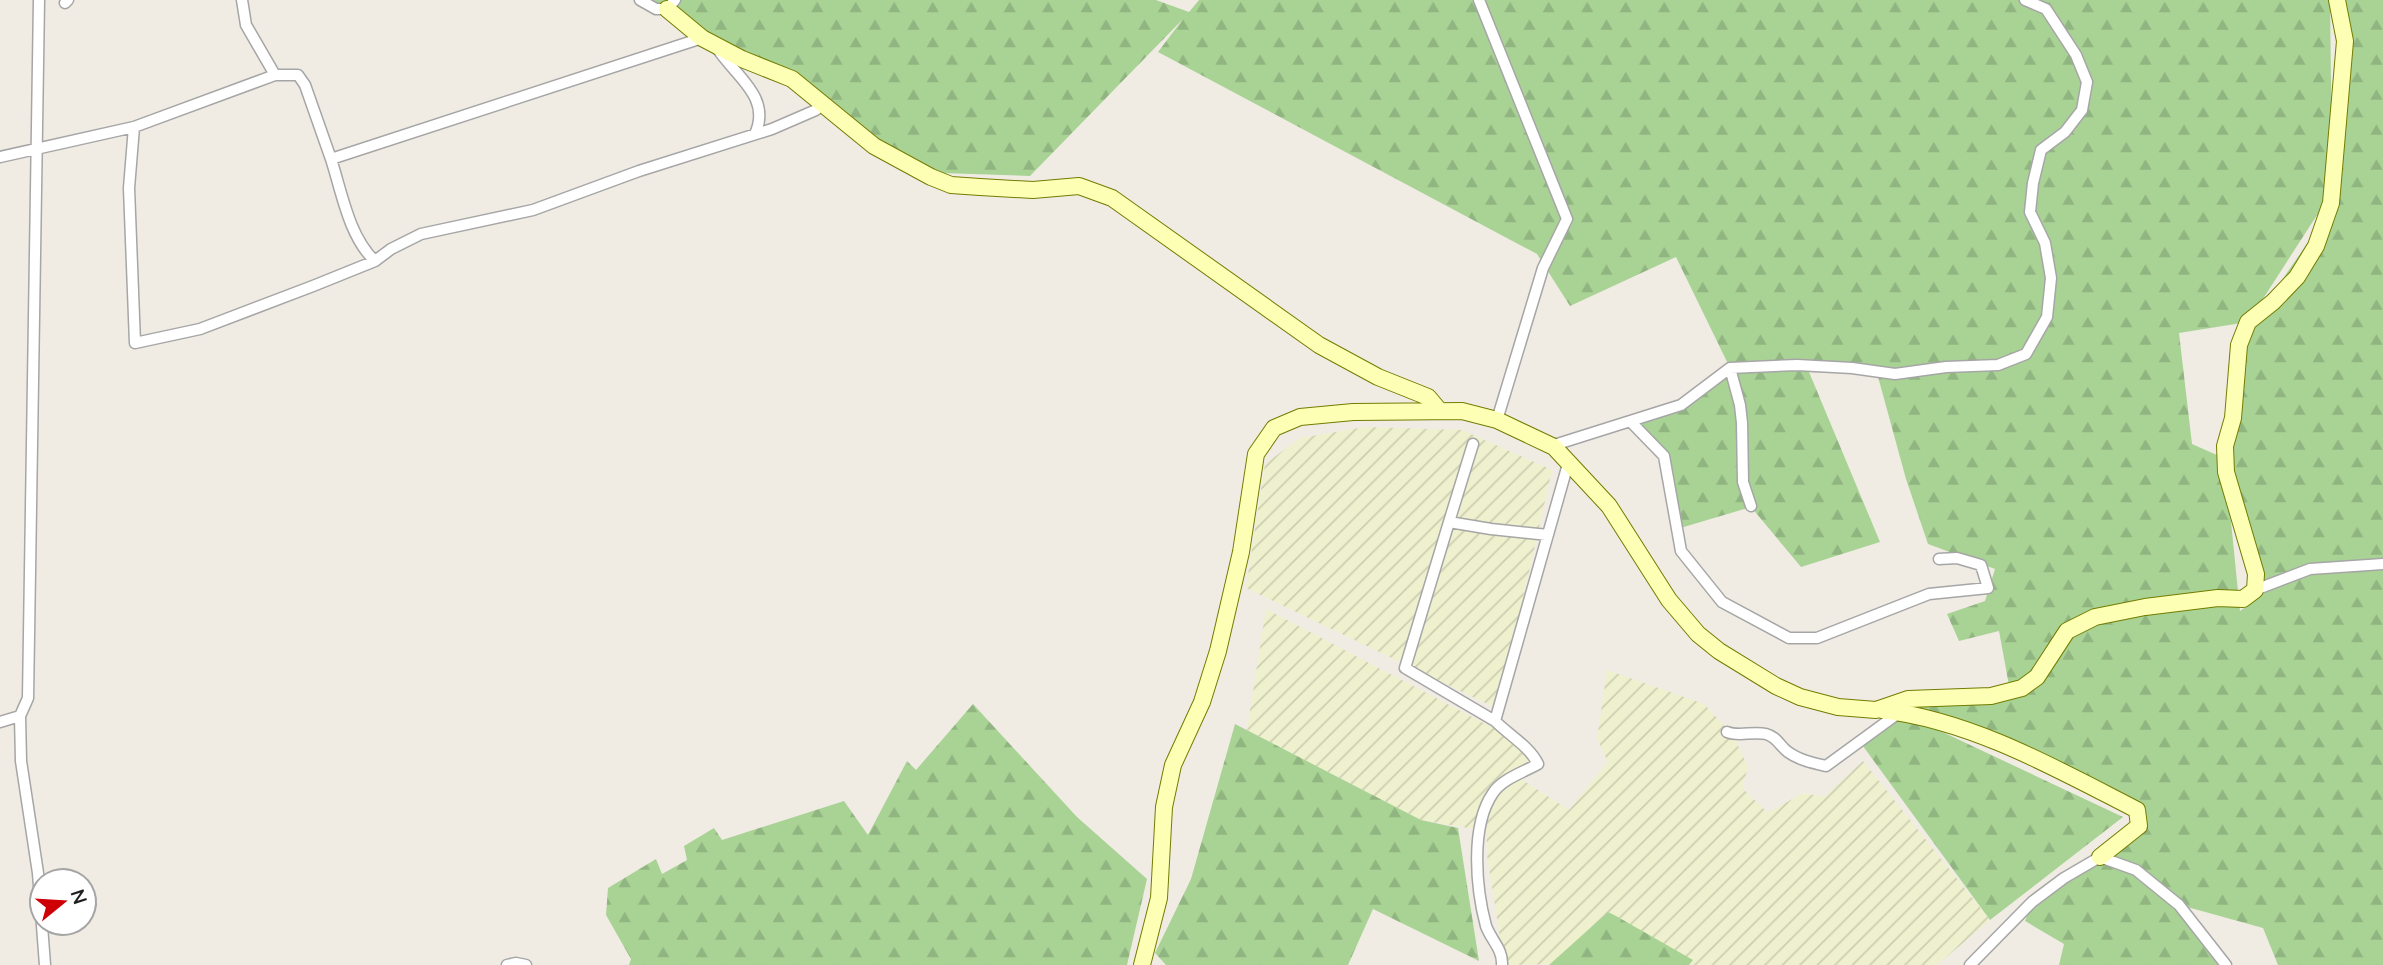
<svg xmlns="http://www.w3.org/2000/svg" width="2383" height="965" viewBox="0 0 2383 965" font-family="Mulish,sans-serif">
<defs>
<pattern id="farmland-furrows" width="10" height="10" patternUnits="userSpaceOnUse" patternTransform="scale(1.75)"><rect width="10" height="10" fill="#eff1ce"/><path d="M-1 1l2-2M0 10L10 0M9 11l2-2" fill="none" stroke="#ccceb0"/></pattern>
<pattern id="forest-firs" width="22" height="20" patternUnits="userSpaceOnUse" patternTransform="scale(1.75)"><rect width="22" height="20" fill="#a9d395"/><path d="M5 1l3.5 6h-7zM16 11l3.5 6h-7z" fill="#91b580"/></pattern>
</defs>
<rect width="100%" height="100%" fill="#f0ece4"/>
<path fill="url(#farmland-furrows)" d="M1365,427l97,3 90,40 -54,239 -252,-121 19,-124 35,-26z
M1266,609l248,130 24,25 -20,13 51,33 39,-48 -11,-23 10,-69 97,34 29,31 15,32 -6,21 26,25 35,-20 21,4 39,-36 127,159 -53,45h-248l4,-4 -182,4 -8,-9 -16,-101 -1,-41 -6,16 -59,-10 -174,-90z"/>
<path fill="url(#forest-firs)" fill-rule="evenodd" d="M649,0h507l33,12 10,-12h1131l2,163 11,-91 -8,-72h48v965h-105l-15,-37 -83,-23 46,60h-167l5,-21 -39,-23 7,-19 68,-45 25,8 -18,-14 32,-25 -2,-16 -115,-56 -132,-49 120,-14 -11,-60 -40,10 -12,-27 38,-13 10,-32 -67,-25 -22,-65 -29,-106 -68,-1 71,170 -79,25 -50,-60 -74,22 -13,-73 -33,-34 50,-17 49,-37 -54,-111 -106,49 -33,-52 -379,-202 25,-33 -153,157 -89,-3 -52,-26 -97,-68zM2328,198l-1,17 -84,121 -17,123 -34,-15 -13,-111 69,-11zM2227,482l28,108 16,-2 -31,23z
M973,704l104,113 70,62 -20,86h-498l2,-6 -25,-44 2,-27 48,-29 6,15 25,-14 -3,-14 30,-18 8,12 122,-39 24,34 39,-74 9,9z
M1900,712l223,105 -133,103 -130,-178z
M1235,724l186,96 37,8 21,133 -106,-52 -25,56h-182l-11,-12 36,-74z
M1608,912l8,4 77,44 -4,5h-140z"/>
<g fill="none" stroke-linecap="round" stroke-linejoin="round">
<g stroke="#a6a6a6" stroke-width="13">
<path id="street" d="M242,0l4,25 29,50
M640,0l16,9h11l8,-9
M1479,0l88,219 -24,49 -46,152
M65,3l3,-3
M717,48c18,28 55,49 38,86
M134,127l-5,61 6,155 65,-14 113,-43 62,-25 16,-12 30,-15 112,-24 106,-39 133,-42 44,-19 7,-7
M0,157l134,-30 141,-52h23l7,10 26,74 371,-121
M331,159c11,34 18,78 44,102
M1730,368l10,37 2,18 1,59 8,24
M1631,422l33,34 17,95 41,51 67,36h28l112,-44 59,-6 -7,-23 -24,-7 -18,1
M1551,446l130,-41 49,-37 67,-3 55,3 43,6 51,-7 52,-2 28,-11 21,-37 4,-39 -6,-35 -15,-31 3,-29 8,-33 24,-18 17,-22 5,-28 -11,-27 -30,-46 -21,-9
M1449,522l24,-78
M1548,535l-57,-6 -42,-7 -44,146 90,53 73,-257
M2255,590l55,-21 73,-5
M20,716l1,45 17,112 7,92
M1495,721c14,14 34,25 43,43 -14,8 -36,15 -45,29 -23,33 -17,96 -7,133 5,14 17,23 16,39
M0,722l20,-6 8,-18 11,-698
M1727,732c11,5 26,-1 39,2 11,3 14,12 22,18 11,8 25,11 38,14l74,-54
M507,965l9,-2 10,2
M1970,965l62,-63 32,-24 36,-21 36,13 43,35 47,60"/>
</g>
<g stroke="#727c00" stroke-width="18">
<path id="secondary" d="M667,9l35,29 40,21 50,20 82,67 57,31 20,8 29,2 53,3 46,-4 33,12 207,147 59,32 50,20 11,13
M1882,710c91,11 175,59 255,100l2,16 -39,31
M1142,965l17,-67 5,-91 9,-42 29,-63 16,-51 23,-99 15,-98 18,-26 26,-11 53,-5 109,-1 35,9 57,27 55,59 60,94 29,34 21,17 57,35 24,11 38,10 38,3 32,-11 83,-3 31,-8 15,-11 30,-46 28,-14 50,-10 73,-9 25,1 12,-9 1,-16 -30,-102 -1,-26 8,-28 6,-73 9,-23 25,-20 24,-25 19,-31 15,-43 14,-162 -8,-41"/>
</g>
<use href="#street" stroke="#fff" stroke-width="10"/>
<use href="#secondary" stroke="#fdffb4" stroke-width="16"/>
</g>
<g transform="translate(63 902) rotate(72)"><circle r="33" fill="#ffffff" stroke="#a5a5a5" stroke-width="2"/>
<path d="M0-5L12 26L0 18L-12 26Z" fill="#ce0006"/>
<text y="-10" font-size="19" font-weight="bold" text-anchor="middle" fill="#1f1f1f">N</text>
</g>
</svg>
